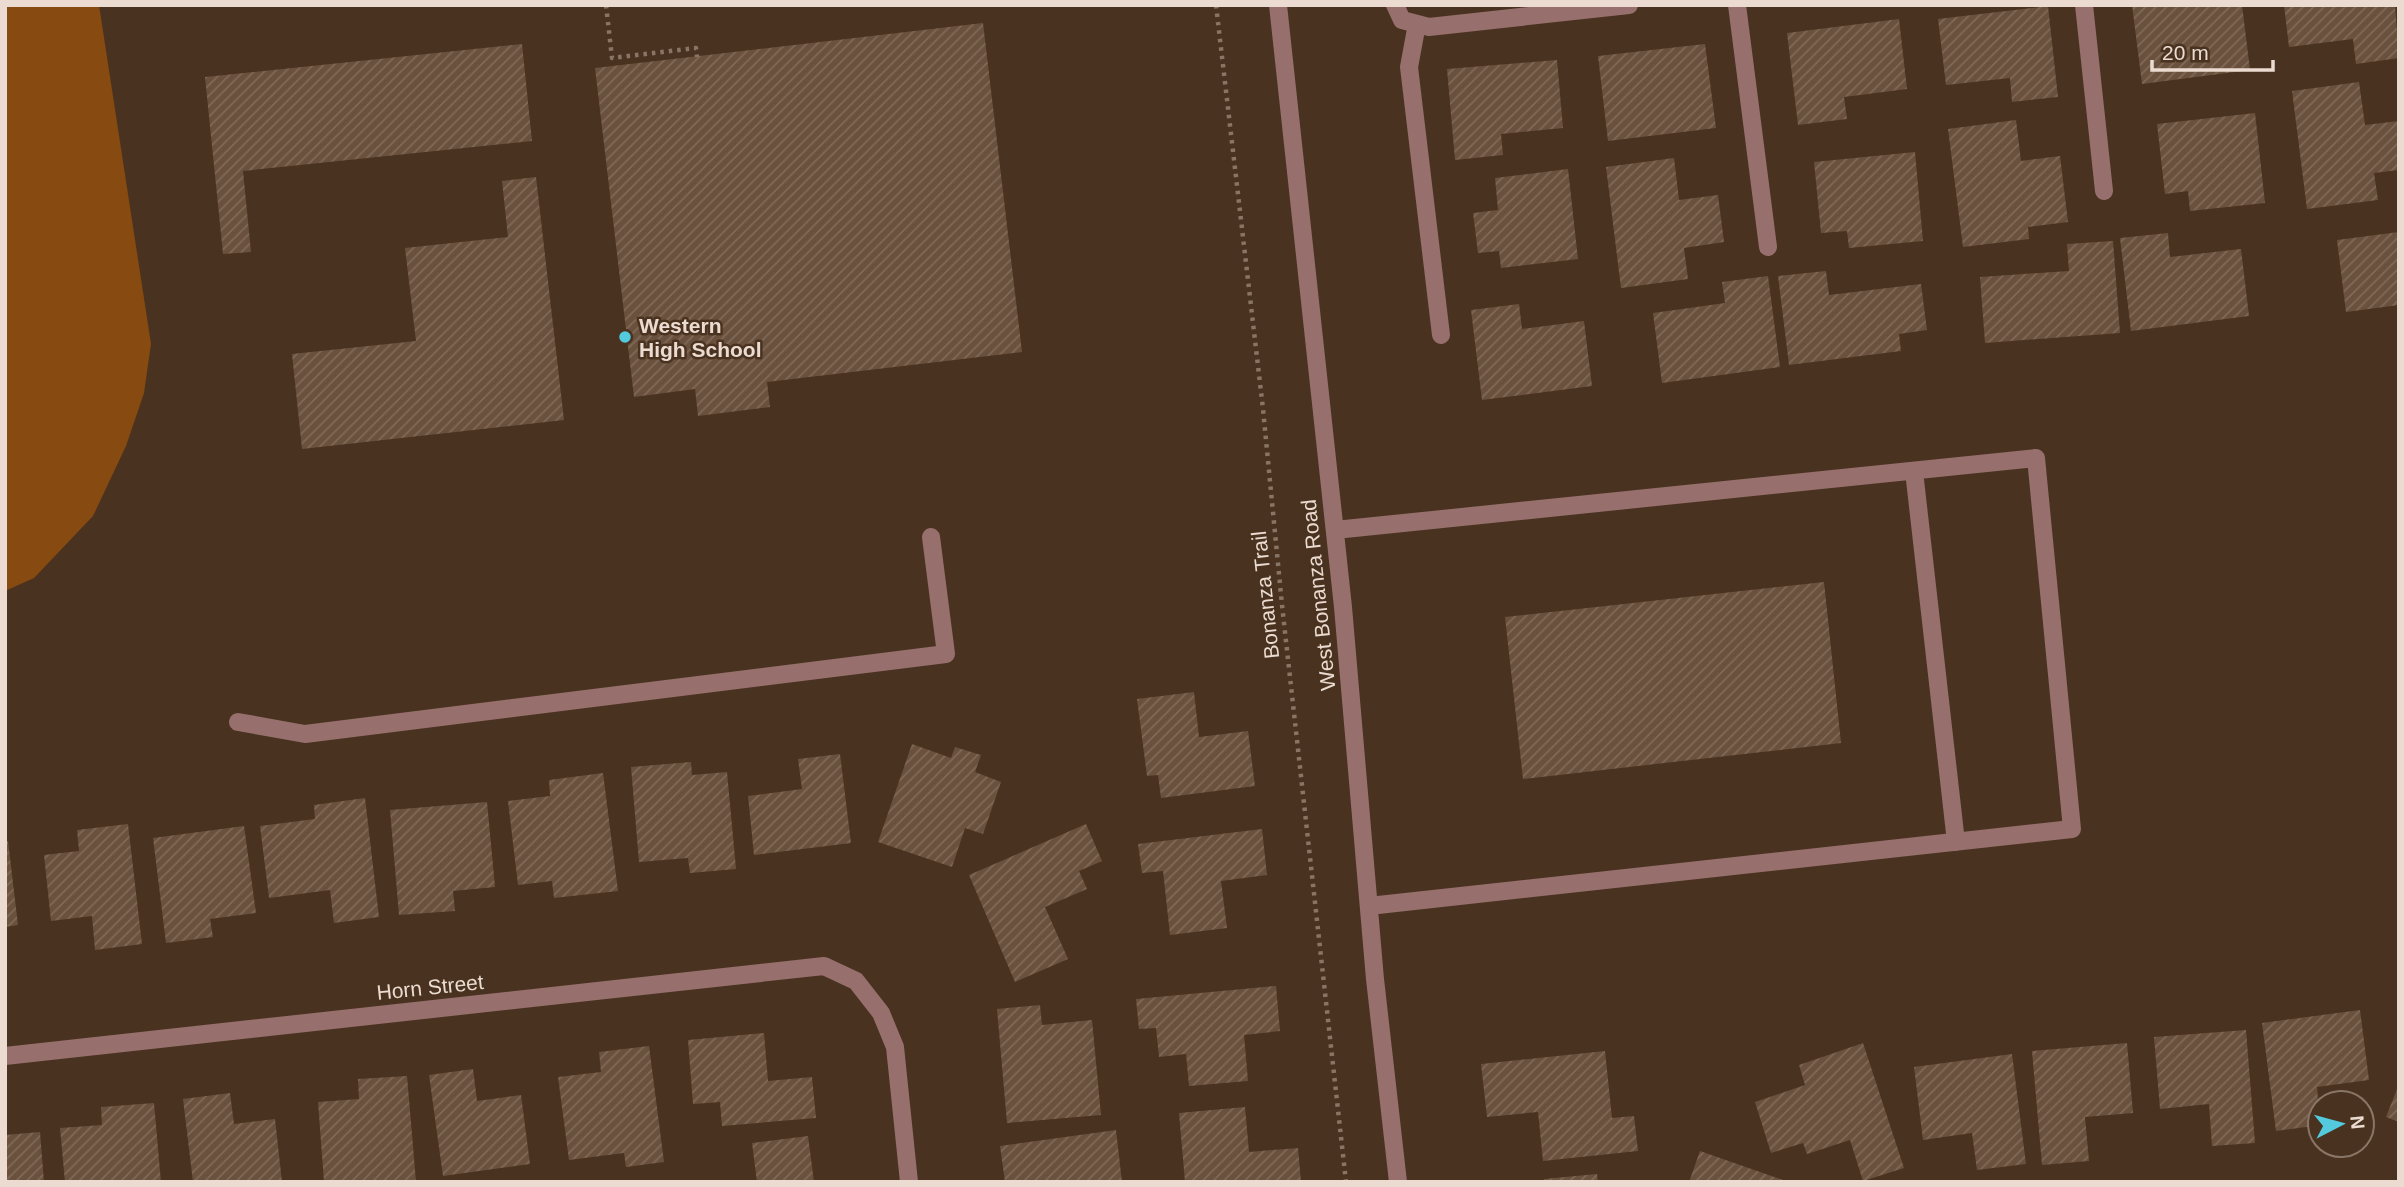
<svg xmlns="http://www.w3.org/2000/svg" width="2404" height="1187" viewBox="0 0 2404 1187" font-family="Helvetica,sans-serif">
<defs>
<pattern id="building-hatch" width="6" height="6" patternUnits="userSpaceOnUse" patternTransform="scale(1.75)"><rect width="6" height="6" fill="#6a513d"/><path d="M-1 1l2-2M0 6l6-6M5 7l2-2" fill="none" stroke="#7f6958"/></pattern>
</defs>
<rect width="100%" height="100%" fill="#49321f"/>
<path fill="#874a10" d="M5,5h94l52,339 -7,49 -18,53 -33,70 -59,62 -29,13z"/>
<path fill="url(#building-hatch)" d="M2132,5h110l8,65 -108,14z
M2284,5h111l4,53 -43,6 -3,-25 -64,8z
M2048,6l10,91 -46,5 -2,-24 -64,7 -8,-66z
M1899,19l8,70 -63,8 3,22 -49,6 -11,-92z
M983,23l39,329 -255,30 3,25 -72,9 -3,-27 -61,8 -39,-329z
M522,44l10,97 -289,30 8,81 -28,2 -18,-177z
M1705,44l11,84 -108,13 -10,-85z
M1557,60l6,68 -62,6 2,21 -48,5 -8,-91z
M2359,82l6,43 34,-4v49l-25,3 4,27 -71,9 -15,-118z
M2255,113l10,90 -75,8 -2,-20 -23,3 -8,-70z
M2016,120l5,41 39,-5 8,66 -40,5 1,12 -66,8 -15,-118z
M1915,152l8,89 -74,7 -2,-17 -26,2 -7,-71z
M1674,158l5,42 39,-5 6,47 -40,6 4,31 -67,9 -15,-121z
M1568,169l10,90 -77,9 -2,-17 -21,2 -5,-40 25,-3 -3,-32z
M536,177l28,243 -262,29 -10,-95 124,-13 -11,-93 103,-11 -6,-56z
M2399,232v73l-53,7 -9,-72z
M2168,233l2,24 71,-8 8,67 -118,15 -11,-93z
M2113,241l7,92 -135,10 -5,-66 89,-6 -2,-27z
M1826,271l3,24 92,-11 6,46 -28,4 2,17 -112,14 -11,-89z
M1768,276l12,91 -118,16 -9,-70 72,-10 -3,-21z
M1519,304l3,25 62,-8 8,65 -110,14 -11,-90z
M1824,582l17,161 -318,36 -18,-162z
M1194,692l5,45 49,-6 7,55 -94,12 -3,-23 -11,1 -10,-77z
M912,744l39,14 4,-11 26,8 -6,17 26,10 -18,52 -18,-6 -13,39 -74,-25z
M840,754l11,89 -97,12 -6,-59 54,-7 -4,-30z
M691,762l1,13 35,-3 9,97 -46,4 -2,-15 -49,4 -8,-95z
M603,773l15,118 -64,7 -2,-17 -34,4 -10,-84 42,-5 -1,-16z
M365,798l14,119 -45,6 -4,-33 -61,8 -9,-72 55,-7 -1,-14z
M487,802l8,85 -42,4 2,20 -56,4 -9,-105z
M128,824l14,120 -47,6 -3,-34 -41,5 -7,-66 35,-4 -2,-21z
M1086,824l16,37 -23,10 8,18 -42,18 23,52 -53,23 -46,-107z
M244,826l12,87 -46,6 3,18 -47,6 -13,-105z
M1262,829l5,46 -46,6 6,47 -57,7 -7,-64 -21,2 -4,-29z
M5,841h3l10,84 -13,2z
M1276,986l4,45 -36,4 4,46 -59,5 -3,-32 -27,3 -3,-29 -17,1 -3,-30z
M1040,1005l2,20 50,-5 9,95 -94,8 -10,-114z
M2360,1010l9,70 -52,7 3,38 -44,6 -14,-108z
M2246,1030l9,113 -43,3 -3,-42 -49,5 -6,-72z
M764,1033l4,48 44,-4 4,41 -94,8 -2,-24 -27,2 -5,-64z
M1863,1043l41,125 -41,13 -13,-41 -43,14 -4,-11 -32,10 -16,-51 50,-17 -6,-20z
M2127,1043l6,70 -48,4 4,44 -47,4 -10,-114z
M649,1046l15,116 -38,5 -2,-14 -55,7 -11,-83 43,-5 -2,-20z
M1605,1051l7,67 22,-2 4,35 -95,10 -5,-49 -51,5 -6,-53z
M2012,1054l14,110 -49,6 -5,-37 -49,7 -9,-73z
M473,1069l4,32 44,-6 9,69 -87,12 -14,-101z
M407,1076l9,106h-92l-6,-80 41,-3 -1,-20z
M2399,1084v38l-13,-5z
M230,1093l4,31 41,-5 7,63h-89l-10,-83z
M154,1103l7,79h-96l-5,-54 42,-3 -1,-18z
M1245,1107l4,45 49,-4 3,34h-116l-6,-69z
M1116,1130l6,52h-117l-5,-36z
M40,1132l4,50h-39v-47z
M808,1136l6,46h-57l-5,-39z
M1700,1151l86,30v1h-97z
M1597,1174l1,8h-54v-3z"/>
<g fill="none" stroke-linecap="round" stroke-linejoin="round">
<path stroke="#897565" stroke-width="4.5" stroke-dasharray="3.5 5" stroke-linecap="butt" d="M606,5l6,53 84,-10 1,9
M1216,5l47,404 19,196 64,577"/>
<path stroke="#976f6d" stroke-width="18" d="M1278,5l65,602 32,372 23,203
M1395,5l7,15 27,7 200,-22
M1737,5l31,242
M2084,5l20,186
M1417,24l-8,43 32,268
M1914,471l42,371
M1335,530l701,-72 36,371 -703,77
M238,722l67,12 641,-80 -15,-117
M5,1056l819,-90 32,15 25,32 14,34 14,135"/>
</g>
<circle fill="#54cade" stroke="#49321f" stroke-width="2.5" cx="625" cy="337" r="7"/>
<g text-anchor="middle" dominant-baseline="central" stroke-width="5" stroke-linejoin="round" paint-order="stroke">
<g font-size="21" font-weight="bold" fill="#ebdbd0" stroke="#49321f" text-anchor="start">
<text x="639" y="325">Western<tspan x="639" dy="24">High School</tspan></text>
</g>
<g font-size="21" fill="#ebdbd0" stroke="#49321f">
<text transform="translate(1265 595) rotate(-96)">Bonanza Trail</text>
<text transform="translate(1318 595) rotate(-96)">West Bonanza Road</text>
<text transform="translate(430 987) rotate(-6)">Horn Street</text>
</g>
</g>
<rect width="2404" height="1187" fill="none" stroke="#ebdbd0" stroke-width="14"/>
<g transform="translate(2341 1124) rotate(84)"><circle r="33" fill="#49321f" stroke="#8a7666" stroke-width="2"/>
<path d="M0-5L12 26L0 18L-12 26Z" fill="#54cade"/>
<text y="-10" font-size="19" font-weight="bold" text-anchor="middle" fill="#ebdbd0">N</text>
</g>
<path d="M2152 60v10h121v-10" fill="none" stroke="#ebdbd0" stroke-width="3.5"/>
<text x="2162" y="60" font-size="21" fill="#ebdbd0" stroke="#49321f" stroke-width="5" paint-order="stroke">20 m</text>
</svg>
